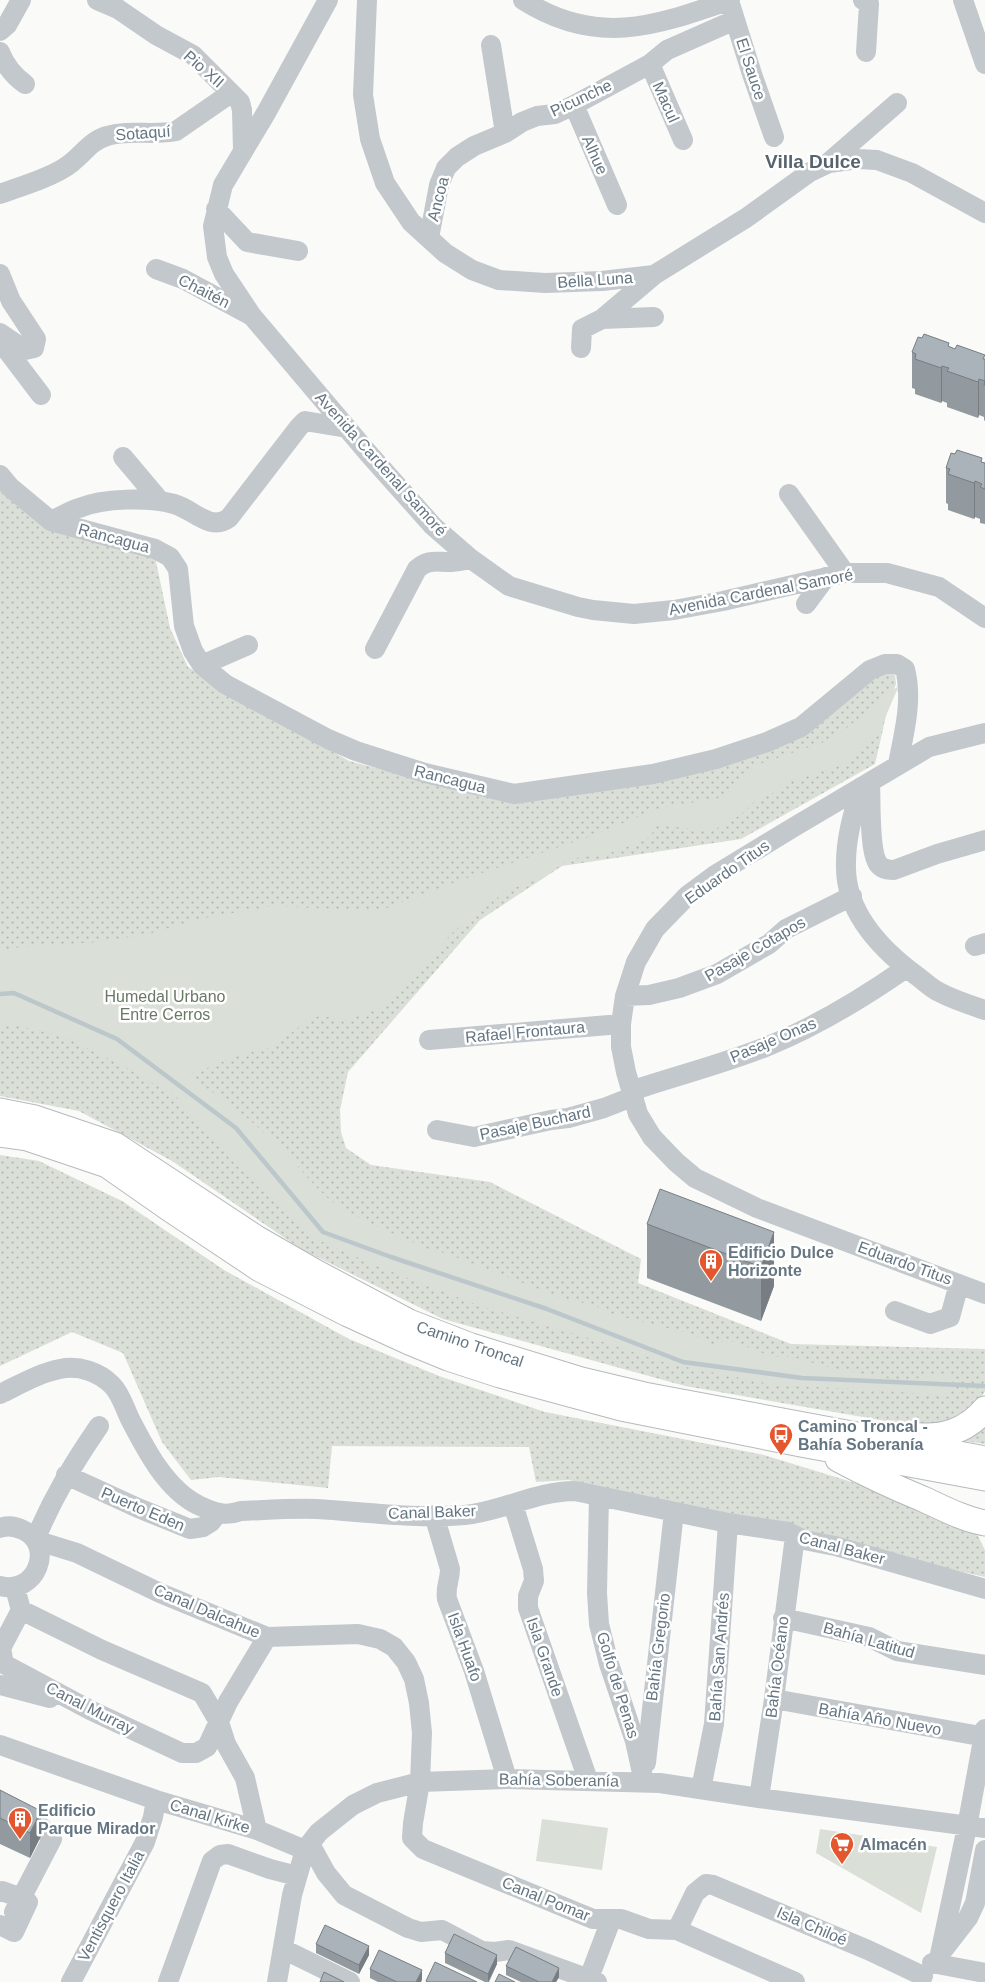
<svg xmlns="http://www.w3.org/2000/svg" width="985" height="1982" viewBox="0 0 985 1982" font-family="Helvetica,sans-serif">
<defs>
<pattern id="grass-dots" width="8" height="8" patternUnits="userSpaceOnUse" patternTransform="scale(1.25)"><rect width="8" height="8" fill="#dadfd7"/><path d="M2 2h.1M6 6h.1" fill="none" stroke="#b4b9b4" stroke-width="1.8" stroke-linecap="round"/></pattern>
</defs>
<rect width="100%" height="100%" fill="#fafaf8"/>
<path fill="url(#grass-dots)" d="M0,486l155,71 15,71 18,39 161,94 160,41 287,-69 90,-62 9,4 1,9 -7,19 -14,61 -134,75 -179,27 -82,54 -132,152 -8,38 1,22 5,16 25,17 119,17 151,77 -3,24 153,61 194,5v42l-6,10 -27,21 -26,6 -241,-42 -242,-67 -142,-70 -129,-88 -93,-50 -79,-15z
M0,1155l39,6 83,40 102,69 125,69 90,37 106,36 219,43 104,32 110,49 7,14v27l-53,-12 -126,-35 -238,-50 -32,2 -7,-35 -197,-1 -4,42 -109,-11 -28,3 -29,-38 -39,-89 -51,-21 -72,34z
M985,1416v28l-36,-5z"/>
<path fill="#dadfd7" d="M897,683l1,10 -1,-3 -15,35 -31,37 -60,19 -18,12 -19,9 -12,12 -30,17 -55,-6 -7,12 -7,4 -33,12 -41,6 -22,16 -42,17 -51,39 -53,61 -21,16 -36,13 -21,-5 -11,1 -39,30 -33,8 -51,20 56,41 33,29 40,44 13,12 36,21 61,27 20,5 111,43 34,8 22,10 80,20 16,10 17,-5 45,17h20l34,10 76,14 32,-6h19l-5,22 -69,-7 -105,-5 -109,-22 -60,-20 -126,-37 -106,-41 -60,-27 -26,-22 -53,-52 -40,-43 -20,-26 -31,-16 -20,-13 -62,-30 -47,-11h-15v-74l20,-4 78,-5 50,-8 51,-15 73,-13 107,5 76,-29 128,-43 80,-32 53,-8 15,-7 25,-27 77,-26 64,-52z
M542,1819l66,9 -6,42 -66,-9z
M820,1829l117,18 -16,66 -105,-60z"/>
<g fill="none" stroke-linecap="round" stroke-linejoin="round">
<path stroke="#bbc7cb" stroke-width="4.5" d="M0,994l14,-1 103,46 119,89 87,104 68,25 156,52 136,53 119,16 182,8"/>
<g stroke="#b5babe" stroke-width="27">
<path id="major" d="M0,1111l35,7 80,27 141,93 61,35 92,49 62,24 110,34 63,15 341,64
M0,1134l27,4 80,27 63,44 90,60 88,45 61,28 39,16 52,17 121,33 180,36 184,34
M914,1435c27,4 53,-4 71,-26
M838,1459c28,15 56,28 85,40 20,9 40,20 62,24"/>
</g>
<path stroke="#c3c8cc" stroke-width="20" d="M97,0l21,9 38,26 37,20 47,47 2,8 1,40
M328,0l-62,113 -43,72 -10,41 4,31 7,17 28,42 116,137 65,73 38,33 38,27 69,21 15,3 41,4 40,-4 49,-9 122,-28h42l52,14 46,31
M367,0l-4,95 7,44 15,44 26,39 34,31 27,17 27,10 46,3 57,-2 52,-6 92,-57 64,-46 19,-9 29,-4 19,1 35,13 73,40
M523,0c74,47 132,26 207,0
M863,0l6,4 -3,48
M963,0l22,64
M731,7l21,67 22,63
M0,31l7,-6 14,-25
M491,45l14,88
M0,52c5,13 14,24 25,32
M650,64l33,76
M574,105l43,100
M828,163l69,-60
M0,194c21,-8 45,-14 64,-26 16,-9 25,-27 43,-32 22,-7 46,0 69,-5l55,-38
M216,209l31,33 51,9
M429,238l10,-53 7,-17 11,-11 17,-11 31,-13 17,-11 15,-6 18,-2 19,-9 76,-41 17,-14 68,-30
M156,269l27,10 67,36
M0,274l11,27 25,38 -2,9 -9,2 -25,-17
M602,319l52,-2
M0,341l41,54
M581,348l1,-19 20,-10 52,-44
M123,457l37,44
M0,475l10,12 41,34 104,28 15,8 8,12 6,57 9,25 9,14 23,19 103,55 28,12 69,22 89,21 139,-20 63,-15 51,-17 34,-15 69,-57 15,-6h12l8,5c8,31 -1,64 -7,95
M789,494l56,79
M51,521c9,-4 18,-10 28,-13 24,-10 70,-11 95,-4 19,5 36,28 55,14l70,-91 6,-6 42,7
M806,604l20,-27
M375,649l42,-80c11,-10 19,-7 32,-7 7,0 15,-2 22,-3
M202,665l46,-20
M985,733l-56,14 -135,80 -79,48 -27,20 -33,34 -19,33 -11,34 -4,28v23l5,25 12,42 14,23 24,25 19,16 62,30 228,86
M870,782c1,18 -1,65 7,80 3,6 10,8 17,8l43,-16 48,-14
M861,787c-8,27 -16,53 -15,82 1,46 37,82 71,107 7,5 14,12 22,16 15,8 31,13 46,18
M975,946l10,-3
M625,996l24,-1 30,-7 38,-14 52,-30 17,-15 66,-33
M429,1040l192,-16
M631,1091c44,-15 93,-27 137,-45 49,-20 95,-48 138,-78
M437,1130l37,7 77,-17 17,-2 36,-10 28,-11
M895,1311l35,13 20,-7 9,-33
M0,1394c19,-9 39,-21 60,-25 19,-4 39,3 52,16 9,9 13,24 18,34 16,31 36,70 68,86 15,7 26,12 43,6 25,-1 51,-3 76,-2 49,3 99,10 148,6 38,-4 72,-24 110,-24l153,32 60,9 16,8 31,6 150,43
M99,1426c-26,38 -46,71 -64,114l42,13 83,40 107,44 91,-3 22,5 14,8 12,15 8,17 5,24 3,30 -2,49 -7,41 -1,15 11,11 170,70h28l28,10 28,1 118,52
M66,1475l72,33 52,21 13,-2 8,-5 6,-8
M599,1496l-2,97 2,31 10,40 26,77 9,41
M513,1504l20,65 1,12 -6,15v12l60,172
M434,1515l16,54c0,12 -5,17 -3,30l27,72 33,108
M0,1528c8,-3 15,-2 23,2 33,15 13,66 -23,56
M15,1588l6,22 81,40 100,43 17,29 7,22 19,34 12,52
M21,1610l-20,38 3,16 86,46 92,43h14l11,-6 21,-45 39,-65
M783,1618l86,19 28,14 88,14
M0,1685l50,13
M774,1699l211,38
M0,1745l156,55 101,30 48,20
M646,1763l28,-251
M701,1789l13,-65 14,-201
M759,1798l15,-99 21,-163
M0,1804l41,23 11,12 -38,73
M310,1844l16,29 18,22 64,33 13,4 21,-2 40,21 13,1 14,-2 88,32
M0,1892l2,-1 19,7
M0,1925l14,7 14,-30
M677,1930l18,-37 11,-9 7,1 155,65 55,26
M283,1949l67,33
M944,1949l24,-31 7,-15 10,-53
M940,1954l27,-127 18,-98
M932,1963l53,10
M589,1978l22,-58
M71,1982l74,-140 8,-25 3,-17
M168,1982l44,-121 8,-6 8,-1 42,15 27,7
M277,1982l15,-87 13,-45 14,-18 34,-27 24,-12 43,-11 87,-3 153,4 99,15 226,30"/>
<use href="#major" stroke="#fff" stroke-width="25"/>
</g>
<path fill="#929a9f" d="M949,347l36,12v62l-1,-1v-3l-5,-2 -1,3 -31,-11v-4l-5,-2 -1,2 -26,-9v-5l-3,-1v-36z
M982,462l3,1v61l-5,-1v-4l-5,-2 -1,2 -26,-9v-6l-2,-1v-35z
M647,1224l127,8v54l-13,35 -114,-43z
M0,1790l41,46 -11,22 -30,-14z
M316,1944l53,11 -10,19 -43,-21z
M445,1953l52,11 -8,18h-4l-40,-19z
M506,1966l53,11 -3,5h-35l-15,-7z
M370,1969l52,10 -1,3h-43l-8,-4z"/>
<path fill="#777d82" d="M942,366v35l-1,2v-35z
M979,379v36l-1,3v-36z
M975,481v36l-1,2v-36z
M774,1232v54l-13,35v-54z
M41,1811v25l-11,22v-25z
M369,1946v9l-10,19v-9z
M497,1955v9l-9,18v-8z
M559,1968v9l-3,5h-4z
M422,1970v9l-1,3h-5z"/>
<path fill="#aab3b9" stroke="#777d82" d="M924,334l25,9 -1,3 7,3 2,-4 28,10 -2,4h2v26h-1l1,-4 -6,-2 -1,3 -31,-11 2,-3 -7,-2 -1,2 -26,-9 1,-5 -4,-2 6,-15 4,1z
M957,450l25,8 -1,4 4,1v26l-5,-2 2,-3 -7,-3 -1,2 -26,-9 2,-5 -4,-1 5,-15 4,1z
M660,1189l114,43 -13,35 -114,-43z
M0,1790l41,21 -11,22 -30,-15z
M325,1925l44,21 -10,19 -43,-21z
M454,1934l43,21 -9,19 -43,-21z
M516,1947l43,21 -7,14h-13l-33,-16z
M379,1950l43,20 -6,12h-19l-27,-13z
M435,1962l42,20h-50l-1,-1z
M324,1972l20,10h-24z
M499,1974l16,8h-20z"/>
<defs>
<g id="building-pin" transform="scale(1.25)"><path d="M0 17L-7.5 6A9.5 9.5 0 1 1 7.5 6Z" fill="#e4572e" stroke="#fff"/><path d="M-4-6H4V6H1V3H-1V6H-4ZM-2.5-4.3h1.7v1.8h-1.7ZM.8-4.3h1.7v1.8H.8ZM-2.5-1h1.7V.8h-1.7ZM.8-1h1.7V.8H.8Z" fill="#fff"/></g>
<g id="bus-pin" transform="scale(1.25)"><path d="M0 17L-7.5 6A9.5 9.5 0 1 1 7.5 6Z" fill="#e4572e" stroke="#fff"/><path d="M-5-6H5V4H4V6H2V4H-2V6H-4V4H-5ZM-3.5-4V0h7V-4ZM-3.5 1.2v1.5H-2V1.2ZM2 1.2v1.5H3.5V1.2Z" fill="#fff"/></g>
<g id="supermarket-pin" transform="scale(1.25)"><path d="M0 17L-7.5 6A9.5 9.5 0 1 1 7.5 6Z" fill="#e4572e" stroke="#fff"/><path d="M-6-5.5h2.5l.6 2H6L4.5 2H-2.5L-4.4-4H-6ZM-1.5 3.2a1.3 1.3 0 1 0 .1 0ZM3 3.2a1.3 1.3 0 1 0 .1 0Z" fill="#fff"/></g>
</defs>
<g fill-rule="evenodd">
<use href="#building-pin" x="711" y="1261"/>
<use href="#bus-pin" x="781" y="1435"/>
<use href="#building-pin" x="20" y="1819"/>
<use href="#supermarket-pin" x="842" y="1844"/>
</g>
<g text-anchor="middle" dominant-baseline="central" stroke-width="5" stroke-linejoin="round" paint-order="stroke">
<g font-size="16" fill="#657683" stroke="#fff">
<text transform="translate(204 69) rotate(41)">Pio XII</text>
<text transform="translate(751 69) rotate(72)">El Sauce</text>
<text transform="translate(581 98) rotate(-25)">Picunche</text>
<text transform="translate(666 102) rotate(66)">Macul</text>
<text transform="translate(143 133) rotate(-4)">Sotaquí</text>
<text transform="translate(595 155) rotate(66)">Alhue</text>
<text transform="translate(438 199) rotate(-76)">Ancoa</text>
<text transform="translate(595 280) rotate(-4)">Bella Luna</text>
<text transform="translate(204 291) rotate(27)">Chaitén</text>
<text transform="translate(381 464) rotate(48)">Avenida Cardenal Samoré</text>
<text transform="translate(114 538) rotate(15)">Rancagua</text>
<text transform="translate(761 592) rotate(-11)">Avenida Cardenal Samoré</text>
<text transform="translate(450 779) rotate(14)">Rancagua</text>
<text transform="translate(727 872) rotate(-35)">Eduardo Titus</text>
<text transform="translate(755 949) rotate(-30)">Pasaje Cotapos</text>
<text transform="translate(525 1032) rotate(-5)">Rafael Frontaura</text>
<text transform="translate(773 1040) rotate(-23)">Pasaje Onas</text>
<text transform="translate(535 1123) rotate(-12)">Pasaje Buchard</text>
<text transform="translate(905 1263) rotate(20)">Eduardo Titus</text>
<text transform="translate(470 1344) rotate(19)">Camino Troncal</text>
<text transform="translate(143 1509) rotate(23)">Puerto Eden</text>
<text transform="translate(432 1512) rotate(-2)">Canal Baker</text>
<text transform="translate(842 1548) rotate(15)">Canal Baker</text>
<text transform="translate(207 1611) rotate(23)">Canal Dalcahue</text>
<text transform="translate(869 1640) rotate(16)">Bahía Latitud</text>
<text transform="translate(465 1647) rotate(70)">Isla Huafo</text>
<text transform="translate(658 1647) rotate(-83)">Bahía Gregorio</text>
<text transform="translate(545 1657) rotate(71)">Isla Grande</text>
<text transform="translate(719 1657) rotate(-86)">Bahía San Andrés</text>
<text transform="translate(777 1667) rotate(-83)">Bahía Océano</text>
<text transform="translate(618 1685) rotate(73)">Golfo de Penas</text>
<text transform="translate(90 1708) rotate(27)">Canal Murray</text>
<text transform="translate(880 1719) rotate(10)">Bahía Año Nuevo</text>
<text transform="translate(559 1780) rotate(1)">Bahía Soberanía</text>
<text transform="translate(210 1816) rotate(17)">Canal Kirke</text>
<text transform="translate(546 1899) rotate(22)">Canal Pomar</text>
<text transform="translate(111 1906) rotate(-62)">Ventisquero Italia</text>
<text transform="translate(812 1926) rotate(23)">Isla Chiloé</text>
</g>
<g font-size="16" fill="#687a64" stroke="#fff">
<text x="165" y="996">Humedal Urbano<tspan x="165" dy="18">Entre Cerros</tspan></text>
</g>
<g font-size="16" font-weight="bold" fill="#657683" stroke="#fff" text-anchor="start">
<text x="728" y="1252">Edificio Dulce<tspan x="728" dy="18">Horizonte</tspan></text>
<text x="798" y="1426">Camino Troncal -<tspan x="798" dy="18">Bahía Soberanía</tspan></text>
<text x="38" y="1810">Edificio<tspan x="38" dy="18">Parque Mirador</tspan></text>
<text x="860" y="1844">Almacén</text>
</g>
<g font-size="19" font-weight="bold" fill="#57646e" stroke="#fff">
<text x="813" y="161">Villa Dulce</text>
</g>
</g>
</svg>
